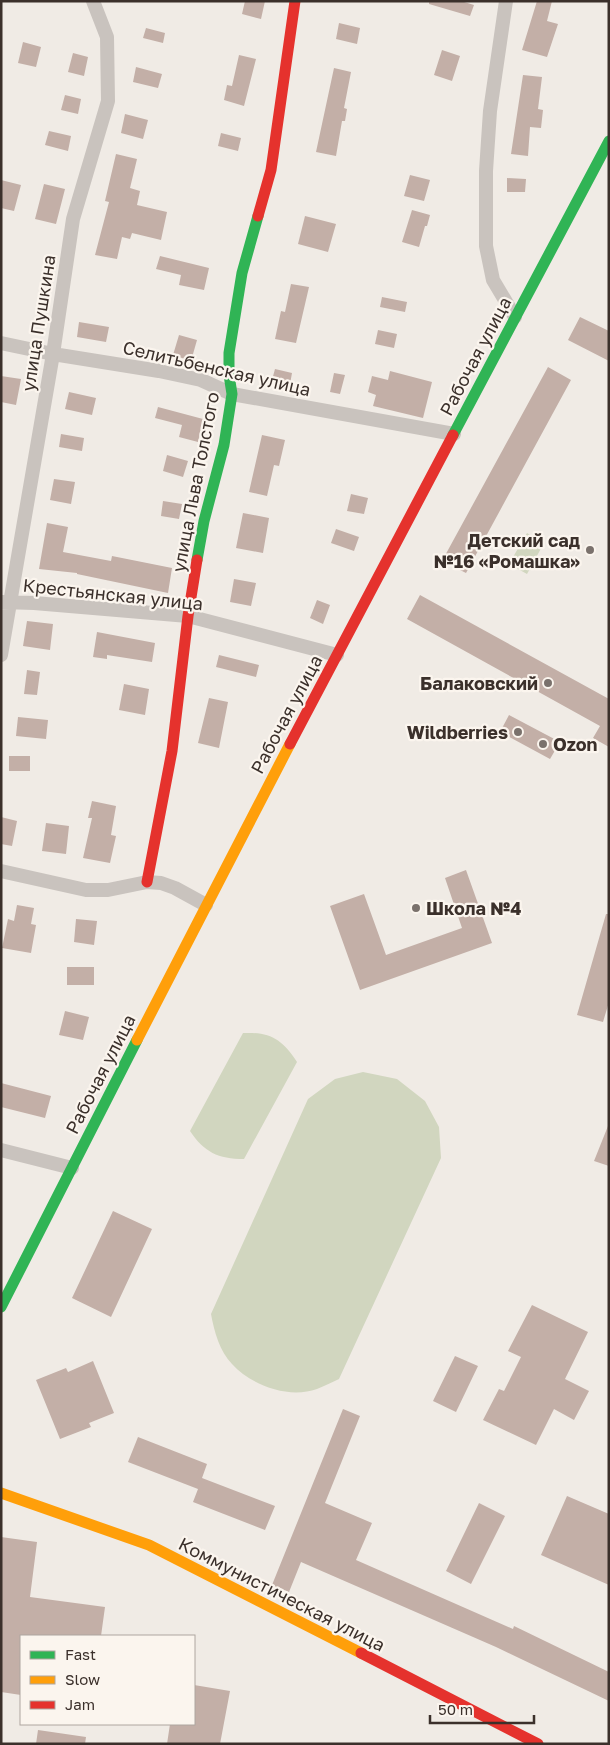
<svg xmlns="http://www.w3.org/2000/svg" width="610" height="1745" viewBox="0 0 610 1745" font-family="'Golos Text',sans-serif">
<rect width="100%" height="100%" fill="#f0ebe5"/>
<path fill="#d1d6bf" d="M527,533l17,10 -17,31 -18,-10z
M243,1033c27,-1 39,6 54,29l-53,97c-26,0 -40,-7 -54,-28z
M363,1072l34,7 28,22 14,26 2,31 -102,221c-7,3 -14,7 -22,10 -28,10 -65,-3 -85,-25 -12,-12 -18,-33 -21,-50l97,-215 27,-20z"/>
<path fill="#c3afa7" d="M245,1h20l-4,18 -19,-5z
M429,1h32l13,4 -4,11 -41,-12z
M537,1h15l-5,20 11,3 -11,33 -25,-7z
M339,23l21,5 -3,16 -21,-5z
M146,28l19,5 -2,10 -20,-5z
M23,42l18,5 -5,20 -18,-4z
M442,50l18,6 -8,25 -18,-6z
M73,53l15,4 -4,19 -16,-4z
M239,55l17,4 -12,47 -20,-6 3,-15 5,1z
M136,67l26,7 -4,14 -25,-6z
M334,68l17,4 -7,36 3,1 -2,12h-3l-6,35 -20,-4z
M523,75l19,2 -4,32 5,1 -2,18 -11,-1 -2,29 -17,-2z
M65,95l16,4 -3,15 -17,-4z
M125,114l23,6 -5,19 -22,-6z
M49,131l22,5 -3,15 -23,-6z
M221,133l20,5 -3,13 -20,-5z
M116,154l21,5 -7,29 10,3 -3,14 30,7 -6,28 -29,-7 -2,6 -8,-2 -5,22 -22,-4 14,-53 -4,-1z
M410,175l20,5 -6,21 -20,-5z
M507,178l19,1 -1,13h-18z
M1,180l20,5 -7,26 -13,-3z
M44,184l21,5 -9,35 -21,-5z
M412,210l18,5 -3,11h-2l-6,21 -17,-5z
M305,216l31,8 -8,28 -30,-8z
M160,256l49,12 -5,22 -25,-5 2,-10 -25,-6z
M291,284l18,3 -13,56 -21,-4 6,-28 4,1z
M382,297l25,5 -2,10 -25,-5z
M580,317l29,14v30l-41,-21z
M79,322l30,5 -3,15 -29,-5z
M378,330l19,4 -3,14 -19,-4z
M179,335l18,5 -6,21 -18,-6z
M548,367l23,13 -105,193 -24,-12z
M275,369l17,4 -2,11 -18,-4z
M390,371l42,11 -9,36 -50,-12 3,-11 -8,-3 4,-16 16,4z
M334,373l11,2 -5,19 -10,-2z
M1,376l20,3 -5,26 -15,-3z
M69,392l27,6 -4,17 -27,-6z
M158,407l45,12 -5,23 -19,-5 3,-12 -27,-7z
M61,434l23,4 -2,13 -23,-4z
M262,435l23,5 -6,26 -5,-1 -7,31 -18,-4z
M167,455l21,6 -5,16 -20,-6z
M54,479l21,3 -4,22 -21,-4z
M351,494l17,4 -4,16 -17,-3z
M163,501l19,3 -3,15 -18,-3z
M243,513l26,5 -6,35 -27,-5z
M47,523l21,4 -5,25 48,9 1,-5 60,12 -4,25 -91,-19v-1l-38,-4z
M336,529l23,8 -5,14 -23,-8z
M234,579l22,4 -5,23 -21,-4z
M420,595l189,104v48l-16,-9 7,-12 -193,-107z
M317,600l13,5 -7,19 -13,-6z
M27,621l26,3 -3,26 -27,-4z
M97,632l58,11 -3,19 -45,-7v4l-14,-2z
M219,655l40,10 -3,12 -40,-10z
M27,670l13,2 -3,23 -13,-1z
M124,684l25,5 -4,26 -26,-5z
M209,698l19,4 -9,46 -21,-5z
M509,715l51,27 -10,17 -50,-27z
M18,717l30,3 -2,19 -30,-3z
M9,756h21v15h-21z
M92,801l24,5 -5,29 5,1 -6,27 -27,-5 9,-40h-4z
M1,817l16,4 -5,25 -11,-2z
M46,823l23,3 -3,28 -24,-3z
M466,870l26,73 -132,47 -30,-84 34,-12 22,61 76,-27 -17,-50z
M17,905l17,3 -3,16 5,1 -5,28 -29,-5 6,-29 6,2z
M606,914h3v88l-6,20 -26,-7z
M76,919l21,2 -3,24 -20,-3z
M67,967h27v18h-27z
M65,1011l24,6 -6,23 -24,-5z
M1,1083l50,13 -6,22 -44,-11z
M608,1126h1v40l-15,-5z
M113,1211l39,18 -41,88 -39,-19z
M532,1305l56,27 -23,47 24,12 -15,29 -20,-11 -18,36 -53,-25 16,-31 5,2 17,-34 -13,-6z
M455,1356l23,10 -22,46 -23,-11z
M93,1361l21,52 -25,10 2,4 -31,12 -24,-59 30,-12 2,4z
M343,1409l17,7 -35,87 47,20 -16,37 157,69 1,-3 95,46v29l-113,-54 -195,-85 -12,30 -17,-7z
M138,1437l69,27 -5,14 73,28 -10,24 -72,-28 5,-13 -70,-27z
M567,1496l42,18v71l-68,-30z
M479,1503l26,13 -34,68 -25,-13z
M1,1537l36,5 -7,55 75,10 -4,29h-80v59l-20,-3z
M194,1685l36,6 -10,53h-53l3,-20h24z
M38,1730l48,7 -1,7h-49z"/>
<g fill="none" stroke-linecap="round" stroke-linejoin="round">
<path stroke="#c9c3be" stroke-width="14" d="M506,1l-16,110 -4,60v75l7,34 22,37
M1,343l52,11 106,17 42,9 31,14 222,40
M2,602l32,1 154,13 149,39
M1,655l52,-301 20,-135 35,-118 -1,-64 -14,-36
M1,871l85,19h22l39,-8 14,1 14,5 31,17
M1,1150l71,18"/>
<path stroke="#30b455" stroke-width="11" d="M453,435l156,-294
M197,560l7,-39 20,-76 8,-51 -3,-19v-22l13,-80 16,-57
M1,1307l136,-267"/>
<path stroke="#ff9f0a" stroke-width="11" d="M137,1040l153,-296
M1,1493l148,52 212,108"/>
<path stroke="#e5322d" stroke-width="11" d="M258,216l13,-46 24,-169
M290,744l163,-309
M147,882l25,-131 16,-135 9,-56
M361,1653l177,91"/>
</g>
<g fill="#7a716c" stroke="#fbf5ee" stroke-width="2">
<circle cx="590" cy="550" r="5"/>
<circle cx="548" cy="683" r="5"/>
<circle cx="518" cy="732" r="5"/>
<circle cx="543" cy="744" r="5"/>
<circle cx="416" cy="908" r="5"/>
</g>
<g text-anchor="middle" dominant-baseline="central" stroke-width="4.5" stroke-linejoin="round" paint-order="stroke">
<g font-size="18" fill="#3b302b" stroke="#fbf5ee">
<text transform="translate(38 323) rotate(-81)">улица Пушкина</text>
<text transform="translate(475 356) rotate(-62)">Рабочая улица</text>
<text transform="translate(217 368) rotate(13)">Селитьбенская улица</text>
<text transform="translate(195 482) rotate(-79)">улица Льва Толстого</text>
<text transform="translate(113 594) rotate(6)">Крестьянская улица</text>
<text transform="translate(286 714) rotate(-62)">Рабочая улица</text>
<text transform="translate(100 1074) rotate(-63)">Рабочая улица</text>
<text transform="translate(282 1594) rotate(27)">Коммунистическая улица</text>
</g>
<g font-size="18" font-weight="bold" fill="#3b302b" stroke="#fbf5ee" text-anchor="end">
<text x="580" y="540">Детский сад<tspan x="580" dy="21">№16 «Ромашка»</tspan></text>
<text x="538" y="683">Балаковский</text>
<text x="508" y="732">Wildberries</text>
<text x="553" y="744" text-anchor="start">Ozon</text>
<text x="426" y="908" text-anchor="start">Школа №4</text>
</g>
</g>
<rect width="610" height="1745" fill="none" stroke="#3b302b" stroke-width="5"/>
<rect x="20" y="1635" width="175" height="90" fill="#fbf5ee" stroke="#aea6a0"/>
<rect x="30" y="1651" width="25" height="8" fill="#30b455" stroke="#aea6a0"/>
<text x="65" y="1660" font-size="15" fill="#3b302b">Fast</text>
<rect x="30" y="1676" width="25" height="8" fill="#ff9f0a" stroke="#aea6a0"/>
<text x="65" y="1685" font-size="15" fill="#3b302b">Slow</text>
<rect x="30" y="1701" width="25" height="8" fill="#e5322d" stroke="#aea6a0"/>
<text x="65" y="1710" font-size="15" fill="#3b302b">Jam</text>
<path d="M430 1715v8h104v-8" fill="none" stroke="#3b302b" stroke-width="2.5"/>
<text x="438" y="1715" font-size="15" fill="#3b302b" stroke="#fbf5ee" stroke-width="4" paint-order="stroke">50 m</text>
</svg>
